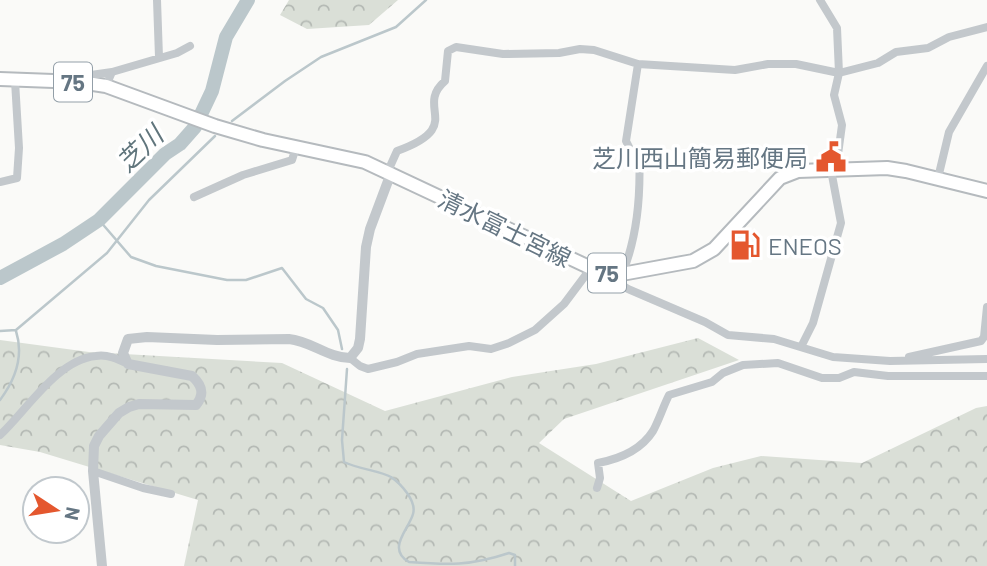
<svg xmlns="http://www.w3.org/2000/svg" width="987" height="566" viewBox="0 0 987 566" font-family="Barlow,'Noto Sans JP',sans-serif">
<defs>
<pattern id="forest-crowns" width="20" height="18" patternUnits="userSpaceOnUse" patternTransform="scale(1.75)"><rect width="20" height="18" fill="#dadfd7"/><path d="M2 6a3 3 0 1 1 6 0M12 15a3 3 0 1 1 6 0" fill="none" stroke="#b4b9b4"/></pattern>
</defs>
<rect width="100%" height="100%" fill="#fafaf8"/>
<path fill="url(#forest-crowns)" d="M289,0h109l-29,25 -62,4 -27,-14z
M698,338l41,22 -175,59 -25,24 92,58 82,-33 48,-12 101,7 114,-55 11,-2v160h-803l14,-66 -158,-48 -40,-7v-105l89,12 193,11 103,48 127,-34 84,-13z"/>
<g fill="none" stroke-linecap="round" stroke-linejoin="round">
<path stroke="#bbc7cb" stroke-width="2.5" d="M232,121l53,-40 36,-24 75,-30 30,-27
M99,220l32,37 25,9 71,14h19l36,-12 24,31 17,9 15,22 4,19
M0,331l16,-1 91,-77 42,-53 66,-64
M347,369l-5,71 2,22c14,7 37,9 47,15 10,7 26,24 22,37 -4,15 -27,35 -4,48 39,3 61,4 100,-9l6,2v11
M0,400c15,-20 24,-44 16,-69"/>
<path stroke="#bbc7cb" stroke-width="14" d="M0,278l63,-34 36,-24 66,-66 15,-10 15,-17 17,-36 14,-54 22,-37"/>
<g stroke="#b5babe" stroke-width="16">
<path id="primary" d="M0,79l80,3 26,4 109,40 48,14 102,22 226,106 31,6 71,-13 21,-12 66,-71 18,-7 89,-3 19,3 81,20"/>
</g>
<path stroke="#c3c8cc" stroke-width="8" d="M157,0l2,57
M820,0l17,28 2,45 -5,22 8,30 -6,44
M91,75l21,-3
M106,86l6,-14 65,-19 13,-7
M388,171l9,-20c69,-25 17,-43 48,-70l3,-30 8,-4 47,7 56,-1 21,-4 14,1 44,14 97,6 33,-6h28l43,9 39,-10 18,-11 32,-4 21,-11 38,-10
M938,178l11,-46 38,-66
M0,182l17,-4 2,-30 -4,-67
M194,197l49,-22 49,-15 4,-13
M606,274l22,15 77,33 23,13 46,4 59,18 57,4 97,-2
M622,274c16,-38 19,-80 17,-122l-9,-3 -4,-8 12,-77
M801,347l12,-24 28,-100 -10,-53
M909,357l72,-16 3,-4 3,-30
M350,358l10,8 8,3 29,-7 20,-8 52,-8 22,3 18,-6 26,-13 29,-26 27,-36
M0,435c26,-24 58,-76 96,-79 11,-2 22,3 32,8
M93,471l50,17 28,6
M597,488l3,-10 -2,-15c21,-4 43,-13 55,-32 6,-11 10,-24 16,-36l43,-13 11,-9 20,-8 35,-2 44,15h17l15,-6 34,4h99"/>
<path stroke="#c3c8cc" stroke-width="10" d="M102,566l-9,-95 1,-25 5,-10 20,-23 10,-6 10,-3 57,1c9,-11 6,-20 -4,-29l-64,-12 -5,-11 5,-14 19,-2 70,3 72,-1c22,2 39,19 61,19l8,-10 2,-9 6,-92 4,-18 21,-56"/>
<use href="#primary" stroke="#fff" stroke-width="12"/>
</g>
<defs>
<g id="civic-bare" transform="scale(2.415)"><path d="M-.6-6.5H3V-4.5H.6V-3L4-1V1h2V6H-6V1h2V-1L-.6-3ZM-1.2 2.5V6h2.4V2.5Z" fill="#e4572e" stroke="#fff" stroke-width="2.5" paint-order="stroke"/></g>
<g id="fuel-bare" transform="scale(2.415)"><path d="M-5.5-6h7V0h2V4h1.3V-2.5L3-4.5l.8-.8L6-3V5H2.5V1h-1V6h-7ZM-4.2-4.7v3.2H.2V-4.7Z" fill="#e4572e" stroke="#fff" stroke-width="2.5" paint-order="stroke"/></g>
</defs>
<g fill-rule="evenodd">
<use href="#civic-bare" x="831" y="157"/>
<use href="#fuel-bare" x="745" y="245"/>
</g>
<g text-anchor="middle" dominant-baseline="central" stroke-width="7" stroke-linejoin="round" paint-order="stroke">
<g fill="#fff" stroke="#939fa8" stroke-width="2">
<rect x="54" y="62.5" width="38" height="39" rx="5"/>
<rect x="588" y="253.5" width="38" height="39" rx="5"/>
</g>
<g font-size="23" font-weight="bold" fill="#657683">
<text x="73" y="82">75</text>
<text x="607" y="273">75</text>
</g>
<g font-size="24" fill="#657683" stroke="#fff" text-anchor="end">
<text x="808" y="157">芝川西山簡易郵便局</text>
<text x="768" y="245" text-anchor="start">ENEOS</text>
</g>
<g font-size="24" fill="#657683" stroke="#fff">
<text transform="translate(505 228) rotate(26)">清水富士宮線</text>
</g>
<g font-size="26" font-style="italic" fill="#60757c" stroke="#fff">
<text transform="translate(139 148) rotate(-44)">芝川</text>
</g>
</g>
<g transform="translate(56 510) rotate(102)"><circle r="33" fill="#ffffff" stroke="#c1c8cd" stroke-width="2"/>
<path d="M0-5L12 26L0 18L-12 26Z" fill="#e4572e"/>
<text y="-10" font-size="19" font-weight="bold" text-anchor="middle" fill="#657683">N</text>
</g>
</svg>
